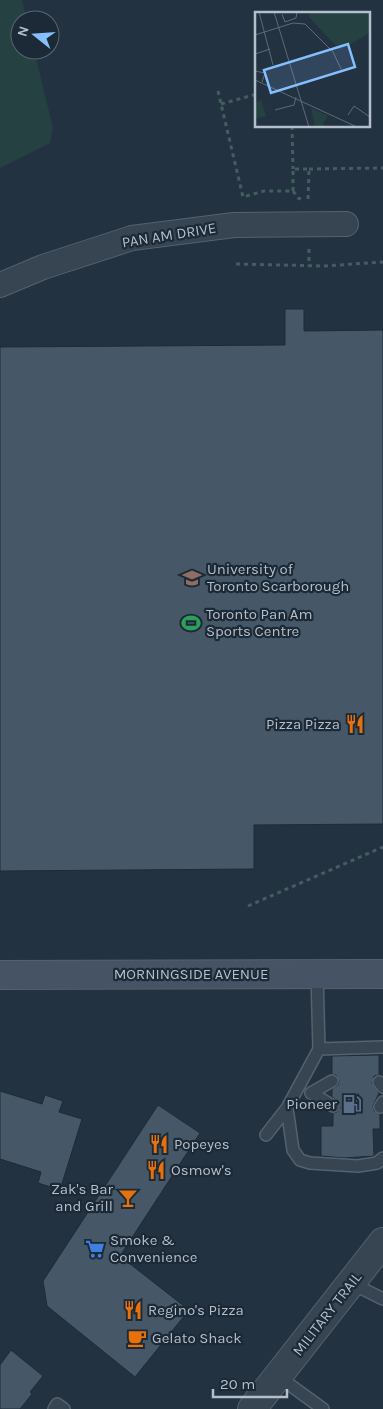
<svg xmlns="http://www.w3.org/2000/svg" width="383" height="1409" viewBox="0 0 383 1409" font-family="Karla,sans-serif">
<rect width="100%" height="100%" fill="#233241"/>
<path fill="#254142" d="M0,0h22l5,20h-7v30h14l19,78 -3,15 -50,25z"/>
<path fill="#465867" stroke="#1e2b38" d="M285,309h19v22l79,-1v494l-129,1v44l-254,2v-524l285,-2z
M379,1055v20l-5,1 -2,7 7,10 -6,13 1,5 6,3v15h-7l1,27 -30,2 -23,-2v-30h12v-13l4,-1 3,-5 -1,-5 -7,-5v-8l6,-4 1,-4 -3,-6 -4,-1v-18z
M0,1091l42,13 3,-9 18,6 -4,11 23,7 -22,71 -22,-7 3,-11 -41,-13z
M158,1105l42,28 -80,123 69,54 -54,67 -88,-71 -4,-25z
M11,1350l32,26 -13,16 2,2 -12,15h-20v-44z"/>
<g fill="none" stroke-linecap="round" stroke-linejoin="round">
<g stroke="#55626e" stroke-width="14">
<path id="service" d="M319,1049l64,-2
M332,1081l-21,12 22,13
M379,1082l4,5
M380,1107l3,-5
M287,1108l6,42 7,10 10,3 48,3 19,-3 6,-5
M266,1135l21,-27 32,-59 -2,-75
M351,1283l32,16
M279,1377l44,32
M54,1409l3,-5 7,5"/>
</g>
<g stroke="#55626e" stroke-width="26">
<path id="minor" d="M0,285l43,-18 89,-29 102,-13 112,-1"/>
</g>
<g stroke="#55626e" stroke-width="30">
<path id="tertiary" d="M252,1409l131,-167"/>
</g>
<g stroke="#55626e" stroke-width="30">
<path id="secondary" d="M0,975l383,-1"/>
</g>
<path stroke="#435e5e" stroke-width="3" stroke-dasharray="4 4" stroke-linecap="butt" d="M218,91l25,106 21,-6h29l5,7 3,1
M221,104l36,-10
M292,126l1,43
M309,169l74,-1
M293,191v-22h16l-1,31
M309,249v17
M236,264l88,2 59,-4
M248,906l135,-59"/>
<use href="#service" stroke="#374451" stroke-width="11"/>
<use href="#minor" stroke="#374451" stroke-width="24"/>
<use href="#tertiary" stroke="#374451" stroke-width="28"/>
<use href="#secondary" stroke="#455364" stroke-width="28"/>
</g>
<defs>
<g id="university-bare" transform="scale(1.5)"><path d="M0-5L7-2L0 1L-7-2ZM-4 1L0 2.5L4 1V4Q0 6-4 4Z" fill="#8d6e63" stroke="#1c2936" stroke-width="2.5" paint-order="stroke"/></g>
<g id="stadium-bare" transform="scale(1.5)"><path d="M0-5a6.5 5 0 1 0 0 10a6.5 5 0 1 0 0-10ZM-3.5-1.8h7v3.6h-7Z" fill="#2e9e5b" stroke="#1c2936" stroke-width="2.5" paint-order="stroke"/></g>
<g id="restaurant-bare" transform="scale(1.5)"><path d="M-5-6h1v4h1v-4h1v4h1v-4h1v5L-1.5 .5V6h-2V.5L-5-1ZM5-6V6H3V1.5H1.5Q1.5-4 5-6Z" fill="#e8710a" stroke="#1c2936" stroke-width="2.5" paint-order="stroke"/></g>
<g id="fuel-bare" transform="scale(1.5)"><path d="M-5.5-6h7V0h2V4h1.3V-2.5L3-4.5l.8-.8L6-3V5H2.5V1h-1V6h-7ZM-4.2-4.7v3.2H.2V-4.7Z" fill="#5c6f8a" stroke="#1c2936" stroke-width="2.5" paint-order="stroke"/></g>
<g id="bar-bare" transform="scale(1.5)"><path d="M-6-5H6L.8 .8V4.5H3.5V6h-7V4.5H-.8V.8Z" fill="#e8710a" stroke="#1c2936" stroke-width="2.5" paint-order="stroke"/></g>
<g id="supermarket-bare" transform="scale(1.5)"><path d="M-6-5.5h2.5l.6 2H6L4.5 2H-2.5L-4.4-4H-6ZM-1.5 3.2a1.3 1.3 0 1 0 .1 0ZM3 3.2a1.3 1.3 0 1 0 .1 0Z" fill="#3f7fe0" stroke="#1c2936" stroke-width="2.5" paint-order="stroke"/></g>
<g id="cafe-bare" transform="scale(1.5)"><path d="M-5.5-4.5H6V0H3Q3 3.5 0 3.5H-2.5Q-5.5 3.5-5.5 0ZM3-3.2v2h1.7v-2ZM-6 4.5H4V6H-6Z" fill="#e8710a" stroke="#1c2936" stroke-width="2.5" paint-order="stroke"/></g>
</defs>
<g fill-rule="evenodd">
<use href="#university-bare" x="192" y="578"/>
<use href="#stadium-bare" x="191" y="623"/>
<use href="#restaurant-bare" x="355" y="724"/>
<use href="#fuel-bare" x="352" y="1104"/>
<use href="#restaurant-bare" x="159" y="1144"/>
<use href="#restaurant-bare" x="156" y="1170"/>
<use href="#bar-bare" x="128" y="1198"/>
<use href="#supermarket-bare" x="95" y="1249"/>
<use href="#restaurant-bare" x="133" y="1310"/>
<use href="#cafe-bare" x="137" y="1338"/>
</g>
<g text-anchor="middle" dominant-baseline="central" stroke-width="4.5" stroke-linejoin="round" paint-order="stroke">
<g font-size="15" fill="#b3bfcb" stroke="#1c2936">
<text transform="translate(169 235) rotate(-9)">PAN AM DRIVE</text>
<text x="191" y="974">MORNINGSIDE AVENUE</text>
<text transform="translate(327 1314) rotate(-52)">MILITARY TRAIL</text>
</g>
<g font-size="15" fill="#b3bfcb" stroke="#1c2936" text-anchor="start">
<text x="207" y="569">University of<tspan x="207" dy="17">Toronto Scarborough</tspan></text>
<text x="206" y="614">Toronto Pan Am<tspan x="206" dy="17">Sports Centre</tspan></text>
<text x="340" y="724" text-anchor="end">Pizza Pizza</text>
<text x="337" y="1104" text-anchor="end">Pioneer</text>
<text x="174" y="1144">Popeyes</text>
<text x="171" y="1170">Osmow's</text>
<text x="113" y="1189" text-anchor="end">Zak's Bar<tspan x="113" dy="17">and Grill</tspan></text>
<text x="110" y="1240">Smoke &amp;<tspan x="110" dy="17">Convenience</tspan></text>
<text x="148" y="1310">Regino's Pizza</text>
<text x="152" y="1338">Gelato Shack</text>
</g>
</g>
<g transform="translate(255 12)">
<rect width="115" height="115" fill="#233241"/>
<path d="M55,0h60v21l-30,17 -31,-33zM6,88l5,16 -11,3v-17zM56,96l17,8 -5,8 3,3h-11z" fill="#254142"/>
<path fill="none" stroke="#5d6a78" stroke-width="1" d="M4,0l14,53M19,0l35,115M27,2l3,8 11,-4 1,-6M0,23l38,-12 12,1 28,28 8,17M0,42l15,-5M0,59l10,2 -3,9M0,68l102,47M20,98l19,-5 2,-8M93,103l6,-9 16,11"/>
<path fill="#85bfff" fill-opacity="0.15" stroke="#85bfff" stroke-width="2.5" d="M93,32l7,23 -84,26 -7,-23z"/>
<rect width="115" height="115" fill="none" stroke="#b3bfcb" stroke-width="2.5"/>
</g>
<g transform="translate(35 35) rotate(287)"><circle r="24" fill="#1c2936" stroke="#586572"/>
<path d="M0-4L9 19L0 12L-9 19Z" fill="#85bfff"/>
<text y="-8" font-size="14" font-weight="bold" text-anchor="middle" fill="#b3bfcb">N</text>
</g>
<path d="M213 1389v8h74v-8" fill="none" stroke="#b3bfcb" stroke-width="2.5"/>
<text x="220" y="1389" font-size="15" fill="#b3bfcb" stroke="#1c2936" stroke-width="4" paint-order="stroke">20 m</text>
</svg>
